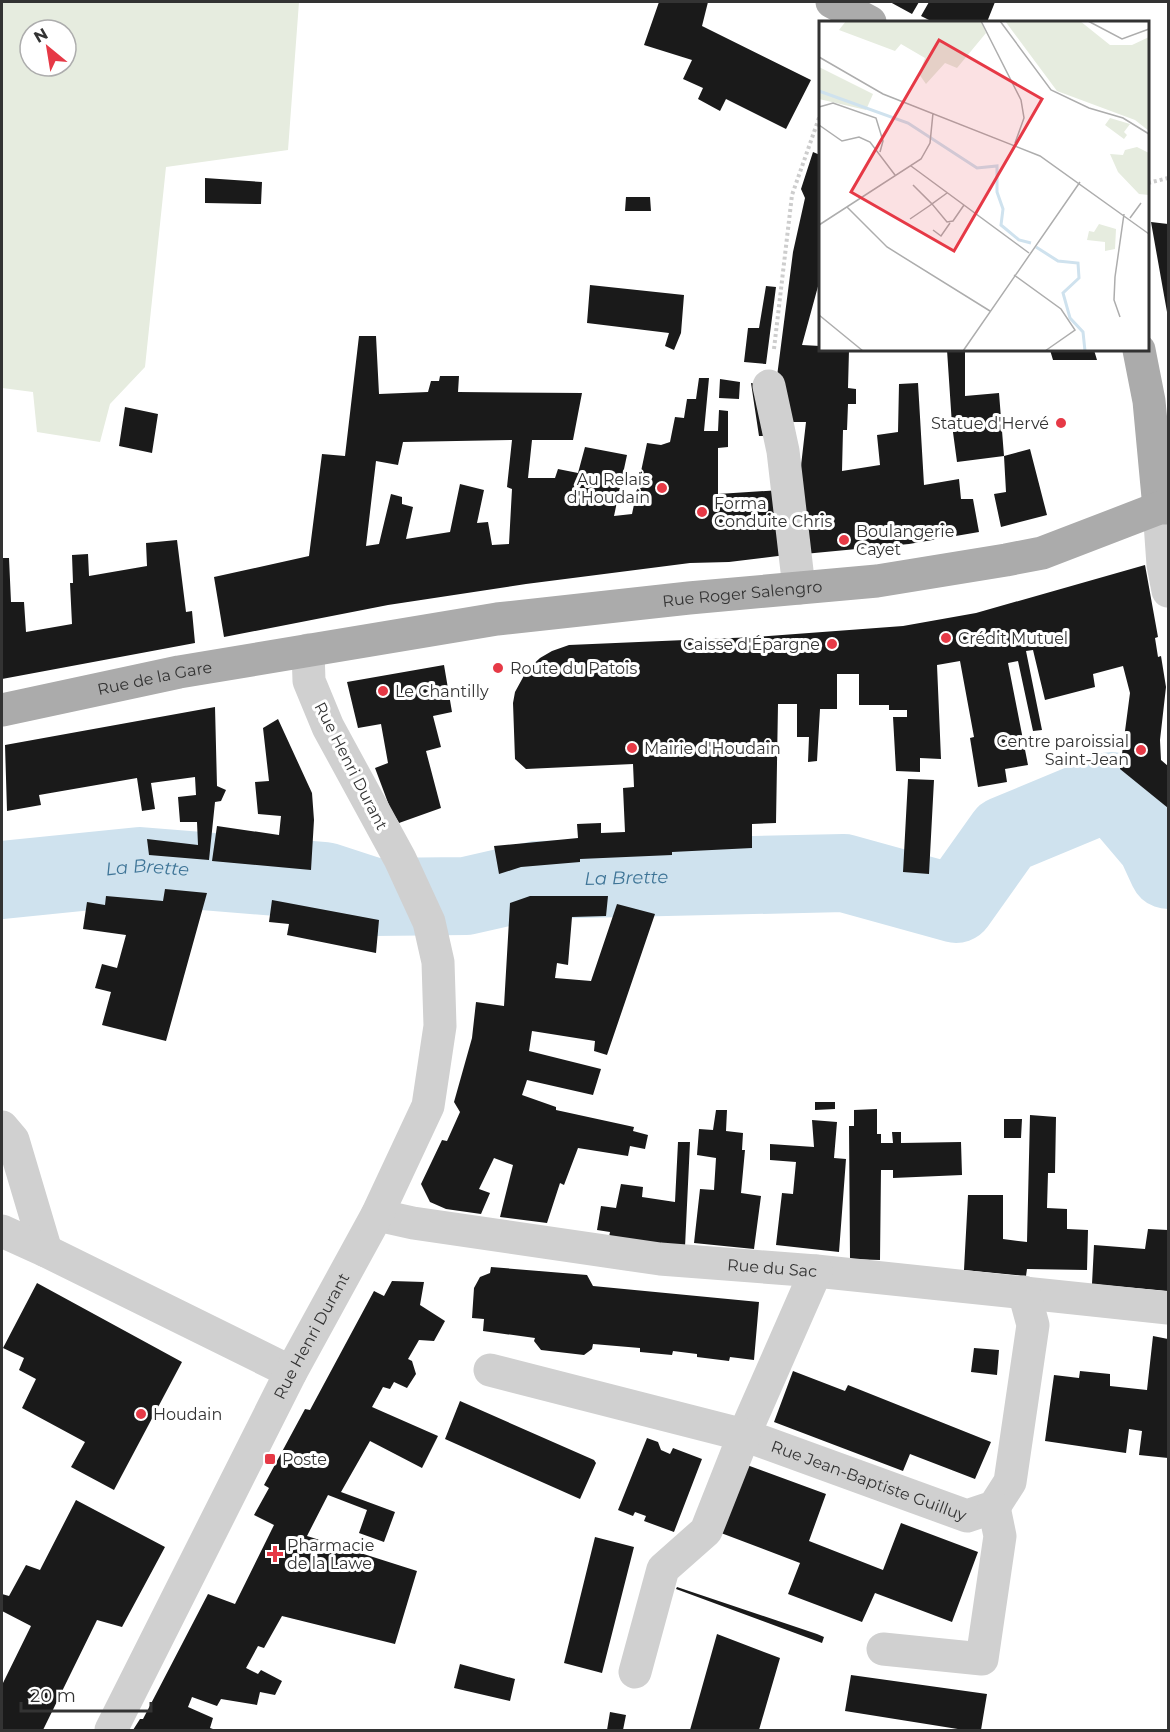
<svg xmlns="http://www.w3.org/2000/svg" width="1170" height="1732" viewBox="0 0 1170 1732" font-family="Montserrat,sans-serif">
<rect width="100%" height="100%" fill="#fff"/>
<path fill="#e6ecdf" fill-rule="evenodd" d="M2,2h297l-11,148 -122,17 -21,200 -35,37 -10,38 -63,-10 -4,-40 -31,-4zM30,30h36v36h-36z"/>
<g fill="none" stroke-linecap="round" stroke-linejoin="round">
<path stroke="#cfe2ee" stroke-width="78" id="s1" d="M2,880l138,-14 185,15 49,16 92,-1 71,-16 307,-7 112,31 49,-69 106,-44 45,53 12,26"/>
</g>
<path fill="#1a1a1a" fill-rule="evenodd" d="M659,2h49l-6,24 109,54 -25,49 -60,-30 -6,12 -22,-12 5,-11 -20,-9 9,-19 -48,-15z
M890,2h29l-7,12z
M929,2h66l-8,20h-54l-12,-6z
M813,152l7,3v124l-18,66 18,1v4h29l-1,38 8,1v15h-8l-1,26h-4l-1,41 38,-6 -3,-30 21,-3 1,-48 19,-1 6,102 35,-6 2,20h12l6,33 -70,12 -105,10 -8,-44 10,-88h-25l-6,-30 18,-140 12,-54 -4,-9z
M205,178l57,4 -1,22 -56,-1z
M626,197h24l1,14h-26z
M1151,222l17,2v88h-1z
M590,285l94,10 -3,38 -7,17 -9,-4 4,-13 -82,-10z
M766,286l10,1 -10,77 -22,-2 4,-34h11z
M359,336h17l3,58 49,-2 3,-11h8l1,-5h19l-1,16 124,1 -9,47h-41l-4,38h27l3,-9 20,4 7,-26 42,8 -13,61 18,-2 15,-71 14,2 9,-3 5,-25 9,1 3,-19h9l3,-21h10l-5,53h14l1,-21 9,1v36l-10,1v46l63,-4 5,65 -57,7 -39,1 -164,21 -138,21 -164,32 -10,-60 95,-21 13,-102 23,2zM512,440l-5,47 5,2 -3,55 -17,1 -4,-23 -11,1 7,-33 -24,-6 -10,48 -44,7 7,-32 -11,-3v-7l-11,-3 -12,50 -13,2 10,-85 22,4 5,-23z
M947,350h18v46l34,-3 5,63 -47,6 -5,-37z
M1050,350h44l3,10h-44z
M720,379l20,3 -1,17 -20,-1z
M751,383l13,2 8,51h-13z
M125,407l33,7 -6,39 -33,-7z
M1030,449l17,66 -46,12 -7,-33 12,-2 -2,-36z
M177,540l9,72 6,-1 3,32 -193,36v-121h7l2,44h13l2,30 46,-8 -2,-41h3l-1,-28 16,-1 1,22 58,-10 -1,-23z
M1145,565l13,72 -3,1 3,19 3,-1 5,31 -6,53 1,20 7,6v42l-48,-39 10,-76 -7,-27 -30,8 2,13 -50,13 -12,-50 -7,1 16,79 -9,1 -15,-70 -10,2 20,102 -23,4 2,13 -29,5 -8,-49 4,-1 -14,-76 -23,4 4,94 -21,-1v14l-24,-1 -3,-54h14v-7h-18v-5h-30v-31h-22v35h-17l-3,52 -9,1 1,-25h-12v-33h-19l-2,119 -24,1v24l-80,4v3l-92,4v3l-59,5 -22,7 -5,-28 84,-8 -1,-14 24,-1v10l24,-1 -2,-44 11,-1 -1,-23 -107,5 -11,-10 -2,-56 2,-11 12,-22 13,-12 12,-7 17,-6 186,-8 148,-11 73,-13z
M444,665l8,47 -19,4 8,31 -15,4 15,57 -42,15 -9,-15 -15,-40 13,-5 -7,-39 -23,4 -11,-46z
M215,707l2,79 9,4 -5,11 -6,1 -6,58 -60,-5 -2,-16 51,6 -1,-23h-17l-2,-25 18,-2 -1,-18 -44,6 4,26 -13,2 -5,-33 -98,17 2,10 -34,6 -2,-66z
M278,719l34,74 2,27 -3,50 -99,-9 5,-35 62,9 2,-19 -23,-2 -3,-32 14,-1 -6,-53z
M908,779l26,1 -5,94 -26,-2z
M165,889l42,4 -41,148 -64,-16 9,-33 -16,-4 7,-24 15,4 9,-33 -43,-6 4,-27 18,3 1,-9 57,5z
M530,896h78l-2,20 -34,1 -4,48 -11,-2 -2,15 36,3 26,-77 38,10 -48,141 -13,-4 1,-10 -63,-10 -3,20 72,18 -8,26 -66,-15 -5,15 34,12v3l78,17 -1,4 15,4 -3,14 -15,-3 -2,10 -50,-8 -14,37 -4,-2 -13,40 -47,-6 13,-52 -19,-7 -15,31 11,4 -9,21 -35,-5 -16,-7 -9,-18 21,-44 5,1 13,-29 -6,-10 18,-64 4,-36 28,4 6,-103z
M272,900l107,20 -3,33 -89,-18 2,-11 -20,-2z
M815,1102h20v7l-20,1z
M877,1109v25h4v9h12l-1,-11h9v11l60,-1 1,33 -69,3v-8h-12l-1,90 -30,-1 -1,-133h5v-16z
M716,1110h11l-1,21 17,2 -1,17h3l-4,43 20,3 -7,53 -60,-6 6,-54 14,1 2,-32 -19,-3 2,-26 14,1z
M1030,1115l26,2 -1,56h-7l-1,35 20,1v20l21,1 -1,40 -60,-1 -1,7 -62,-6 4,-75h35v44l24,3z
M1004,1119h18l-1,19h-17z
M812,1120l25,2 -3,36 12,1 -7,93 -63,-7 6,-52 11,1 3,-32 -26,-2v-16l44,3z
M678,1142h12l-5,105 -76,-10 1,-5 -13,-2 4,-24 15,2 5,-24 22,3 -1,10 33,5z
M1148,1229l20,1v61l-76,-7 2,-39 51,4z
M491,1267l96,8 6,11 166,16 -5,58 -24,-3 -1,4 -32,-4v-3l-24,-3 -1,4 -32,-3v-4l-47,-4 -1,5 -8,6 -43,-5 -7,-9 1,-3 -52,-7 1,-12 -12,-1 2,-30 6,-11 10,-4z
M392,1281l32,1 -4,23 25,16 -11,20 -15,-1 -11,19 4,2 4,13 -9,14 -13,-6 -4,7 -7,-2 -11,20 66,29 -16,32 -52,-27 -29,51 54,20 -11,30 -25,-9 8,-23 -39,-15 -21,41 110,35 -22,73 -113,-28 -18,32 -6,-2 -12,22 12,6 3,-4 21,11 -7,14 -15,-3 -3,13 -36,-6 -4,7 -25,-9 -4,10 25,11 -3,10 6,2h-83l7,-11h3l65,-125 27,10 39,-79 -20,-10 15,-27 -5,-3 41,-76 5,1 64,-119 10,5z
M37,1283l145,79 -68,128 -43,-23 14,-25 -63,-34 14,-29 -17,-9 5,-12 -21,-10z
M1153,1336l15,3v119l-29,-3 3,-24 -13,-2 -3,24 -81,-12 9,-66 25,3 1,-7 30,3v12l37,4z
M974,1348l25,2 -2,25 -26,-3z
M793,1371l52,20 3,-6 143,57 -16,37 -65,-25 -7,17 -129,-49z
M460,1401l134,59 2,3 -16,36 -135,-60z
M647,1438l11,4 3,8 9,4 3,-6 29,11 -28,73 -30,-11 2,-5 -11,-4 -2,4 -15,-6z
M747,1465l79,29 -17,47 74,29 18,-47 77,29 -26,70 -77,-29 -13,29 -74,-28 12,-31 -79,-30z
M76,1500l89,47 -43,80 -25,-7 -54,110h-41v-45l29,-59 -29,-15v-17l7,2 17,-31 14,5z
M595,1537l39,10 -32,126 -38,-10z
M677,1587l140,47 7,3 -2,6 -146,-54z
M717,1634l63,24 -21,72h-69z
M460,1664l55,15 -5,22 -56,-13z
M851,1675l136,19 -6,36h-17l-119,-19z
M610,1712l16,3 -3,15h-16z"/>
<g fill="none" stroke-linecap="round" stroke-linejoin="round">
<path stroke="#cdcdcd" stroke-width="4" stroke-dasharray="3 3" stroke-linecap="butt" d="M1148,183l20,-5
M774,349l18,-154 28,-80"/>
<g stroke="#d0d0d0" stroke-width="33">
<path d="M769,386l14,65 16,137"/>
<path d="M1159,508l4,57 5,26"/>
<path d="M2,1127l11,13 33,111"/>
<path id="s2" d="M377,1215l36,8 247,36 156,12 352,37"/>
<path d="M2,1231l44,20 245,121"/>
<path id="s3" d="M816,1271l-72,164 223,81 27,-9 16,-25 23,-157 -9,-33"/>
<path d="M490,1370l254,65 -38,96 -43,38 -28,103"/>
<path d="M883,1649l99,10 18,-123 -6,-29"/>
<path id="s4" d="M111,1730l180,-358 86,-157 51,-109 12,-80 -2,-64 -9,-40 -29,-63 -72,-132 -19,-46 -1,-31"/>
</g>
<g stroke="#ababab" stroke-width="33">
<path d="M832,2l38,20"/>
<path d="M1139,350l10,51 10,107"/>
<path id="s5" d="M2,710l177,-38 318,-53 192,-21 188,-17 129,-21 36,-7 117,-45h9"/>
</g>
</g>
<g fill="#e63946" stroke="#fff" stroke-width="2">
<circle cx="1061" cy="423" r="6"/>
<circle cx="662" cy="488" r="6"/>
<circle cx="702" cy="512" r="6"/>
<circle cx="844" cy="540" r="6"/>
<circle cx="946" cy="638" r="6"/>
<circle cx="832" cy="644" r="6"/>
<circle cx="498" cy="668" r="6"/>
<circle cx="383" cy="691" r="6"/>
<circle cx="632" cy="748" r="6"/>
<circle cx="1141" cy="750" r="6"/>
<circle cx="141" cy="1414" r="6"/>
<rect x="264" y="1453" width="12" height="12" rx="3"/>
<path d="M272 1545h6v6h6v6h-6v6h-6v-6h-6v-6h6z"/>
</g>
<g text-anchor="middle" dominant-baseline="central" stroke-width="6" stroke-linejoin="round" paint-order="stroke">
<g font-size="16" fill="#333" stroke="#fff" text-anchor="start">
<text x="1049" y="423" text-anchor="end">Statue d'Hervé</text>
<text x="650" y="479" text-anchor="end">Au Relais<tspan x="650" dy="18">d'Houdain</tspan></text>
<text x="714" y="503">Forma<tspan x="714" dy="18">Conduite Chris</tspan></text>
<text x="856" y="531">Boulangerie<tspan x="856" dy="18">Cayet</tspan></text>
<text x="958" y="638">Crédit Mutuel</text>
<text x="820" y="644" text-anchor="end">Caisse d'Épargne</text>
<text x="510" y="668">Route du Patois</text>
<text x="395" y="691">Le Chantilly</text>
<text x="1129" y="741" text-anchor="end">Centre paroissial<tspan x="1129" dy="18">Saint-Jean</tspan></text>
<text x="644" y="748">Mairie d'Houdain</text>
<text x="153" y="1414">Houdain</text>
<text x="282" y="1459">Poste</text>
<text x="287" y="1545">Pharmacie<tspan x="287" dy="18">de la Lawe</tspan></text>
</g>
<g font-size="16" fill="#333" stroke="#fff">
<text stroke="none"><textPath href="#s5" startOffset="750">Rue Roger Salengro</textPath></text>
<text stroke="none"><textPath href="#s5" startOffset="156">Rue de la Gare</textPath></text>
<text transform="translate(351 766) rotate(63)">Rue Henri Durant</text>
<text stroke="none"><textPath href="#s2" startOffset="399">Rue du Sac</textPath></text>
<text stroke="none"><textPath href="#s4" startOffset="442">Rue Henri Durant</textPath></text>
<text stroke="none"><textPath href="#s3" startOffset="312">Rue Jean-Baptiste Guilluy</textPath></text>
</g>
<g font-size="18" font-style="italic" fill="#3f7597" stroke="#fff">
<text stroke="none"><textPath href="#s1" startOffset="146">La Brette</textPath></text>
<text stroke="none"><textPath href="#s1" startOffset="630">La Brette</textPath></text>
</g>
</g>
<g transform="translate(819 21)">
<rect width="330" height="330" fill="#fff"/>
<path d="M27,0h135l5,12 -29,35 -12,-5 -19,21 -7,-10 6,-16 -24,-14 -6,7 -56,-21zM186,0h75l30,24h22l17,-8v94l-14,-11 -78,-29zM0,46l54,27 -7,16 -47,-11zM291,97l20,6 -6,8 3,3 -3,4 -19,-14zM318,126l12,6v42l-10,-1 -21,-22 -8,-18 13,1 2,-5zM280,203l17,5 -1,20 -10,2v-9l-18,-2 2,-9 5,1z" fill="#e6ecdf"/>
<path fill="none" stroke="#cfe2ee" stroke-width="3" d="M0,70l89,32 69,45 20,-2v26l6,17 -2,16 18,15 12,3M217,226l22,14 20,2 1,15 -16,15 7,25 13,14 2,19"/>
<path fill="none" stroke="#adadad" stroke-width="1.5" d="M162,0l40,79 3,18 -9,25M181,0l51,69 38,18 34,10 26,16M269,0l34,18 27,-10M0,36l64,37 157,62 109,78M0,86l14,-4 43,15 7,23 -3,11M0,104l23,16 17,-4 11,5 25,33M92,145l118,87M128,172l-15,11 15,18 6,-1 11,-16M28,186l40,40 103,64M311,197l11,-15M91,198l22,-15 -19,-19M0,204l102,-66 9,-16 3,-30M114,209l8,6 9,-13M195,254l47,34 14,21 -30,21M0,294l44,36M301,296l-6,-17 1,-23 9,-63M144,330l117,-169"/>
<path fill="#e63946" fill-opacity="0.15" stroke="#e63946" stroke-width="3" d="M120,19l103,59 -88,152 -103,-59z"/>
<rect width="330" height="330" fill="none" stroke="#333" stroke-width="3"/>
</g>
<rect width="1170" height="1732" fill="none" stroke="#333333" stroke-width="6"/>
<g transform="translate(48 48) rotate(330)"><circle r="28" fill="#ffffff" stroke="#adadad" stroke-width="1.5"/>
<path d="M0-4.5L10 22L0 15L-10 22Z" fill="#e63946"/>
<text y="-9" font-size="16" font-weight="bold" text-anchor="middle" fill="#333333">N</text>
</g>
<path d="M21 1702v9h130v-9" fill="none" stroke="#333333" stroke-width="3"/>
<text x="30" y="1702" font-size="18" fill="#333333" stroke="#ffffff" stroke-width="4.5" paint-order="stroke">20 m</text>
</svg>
